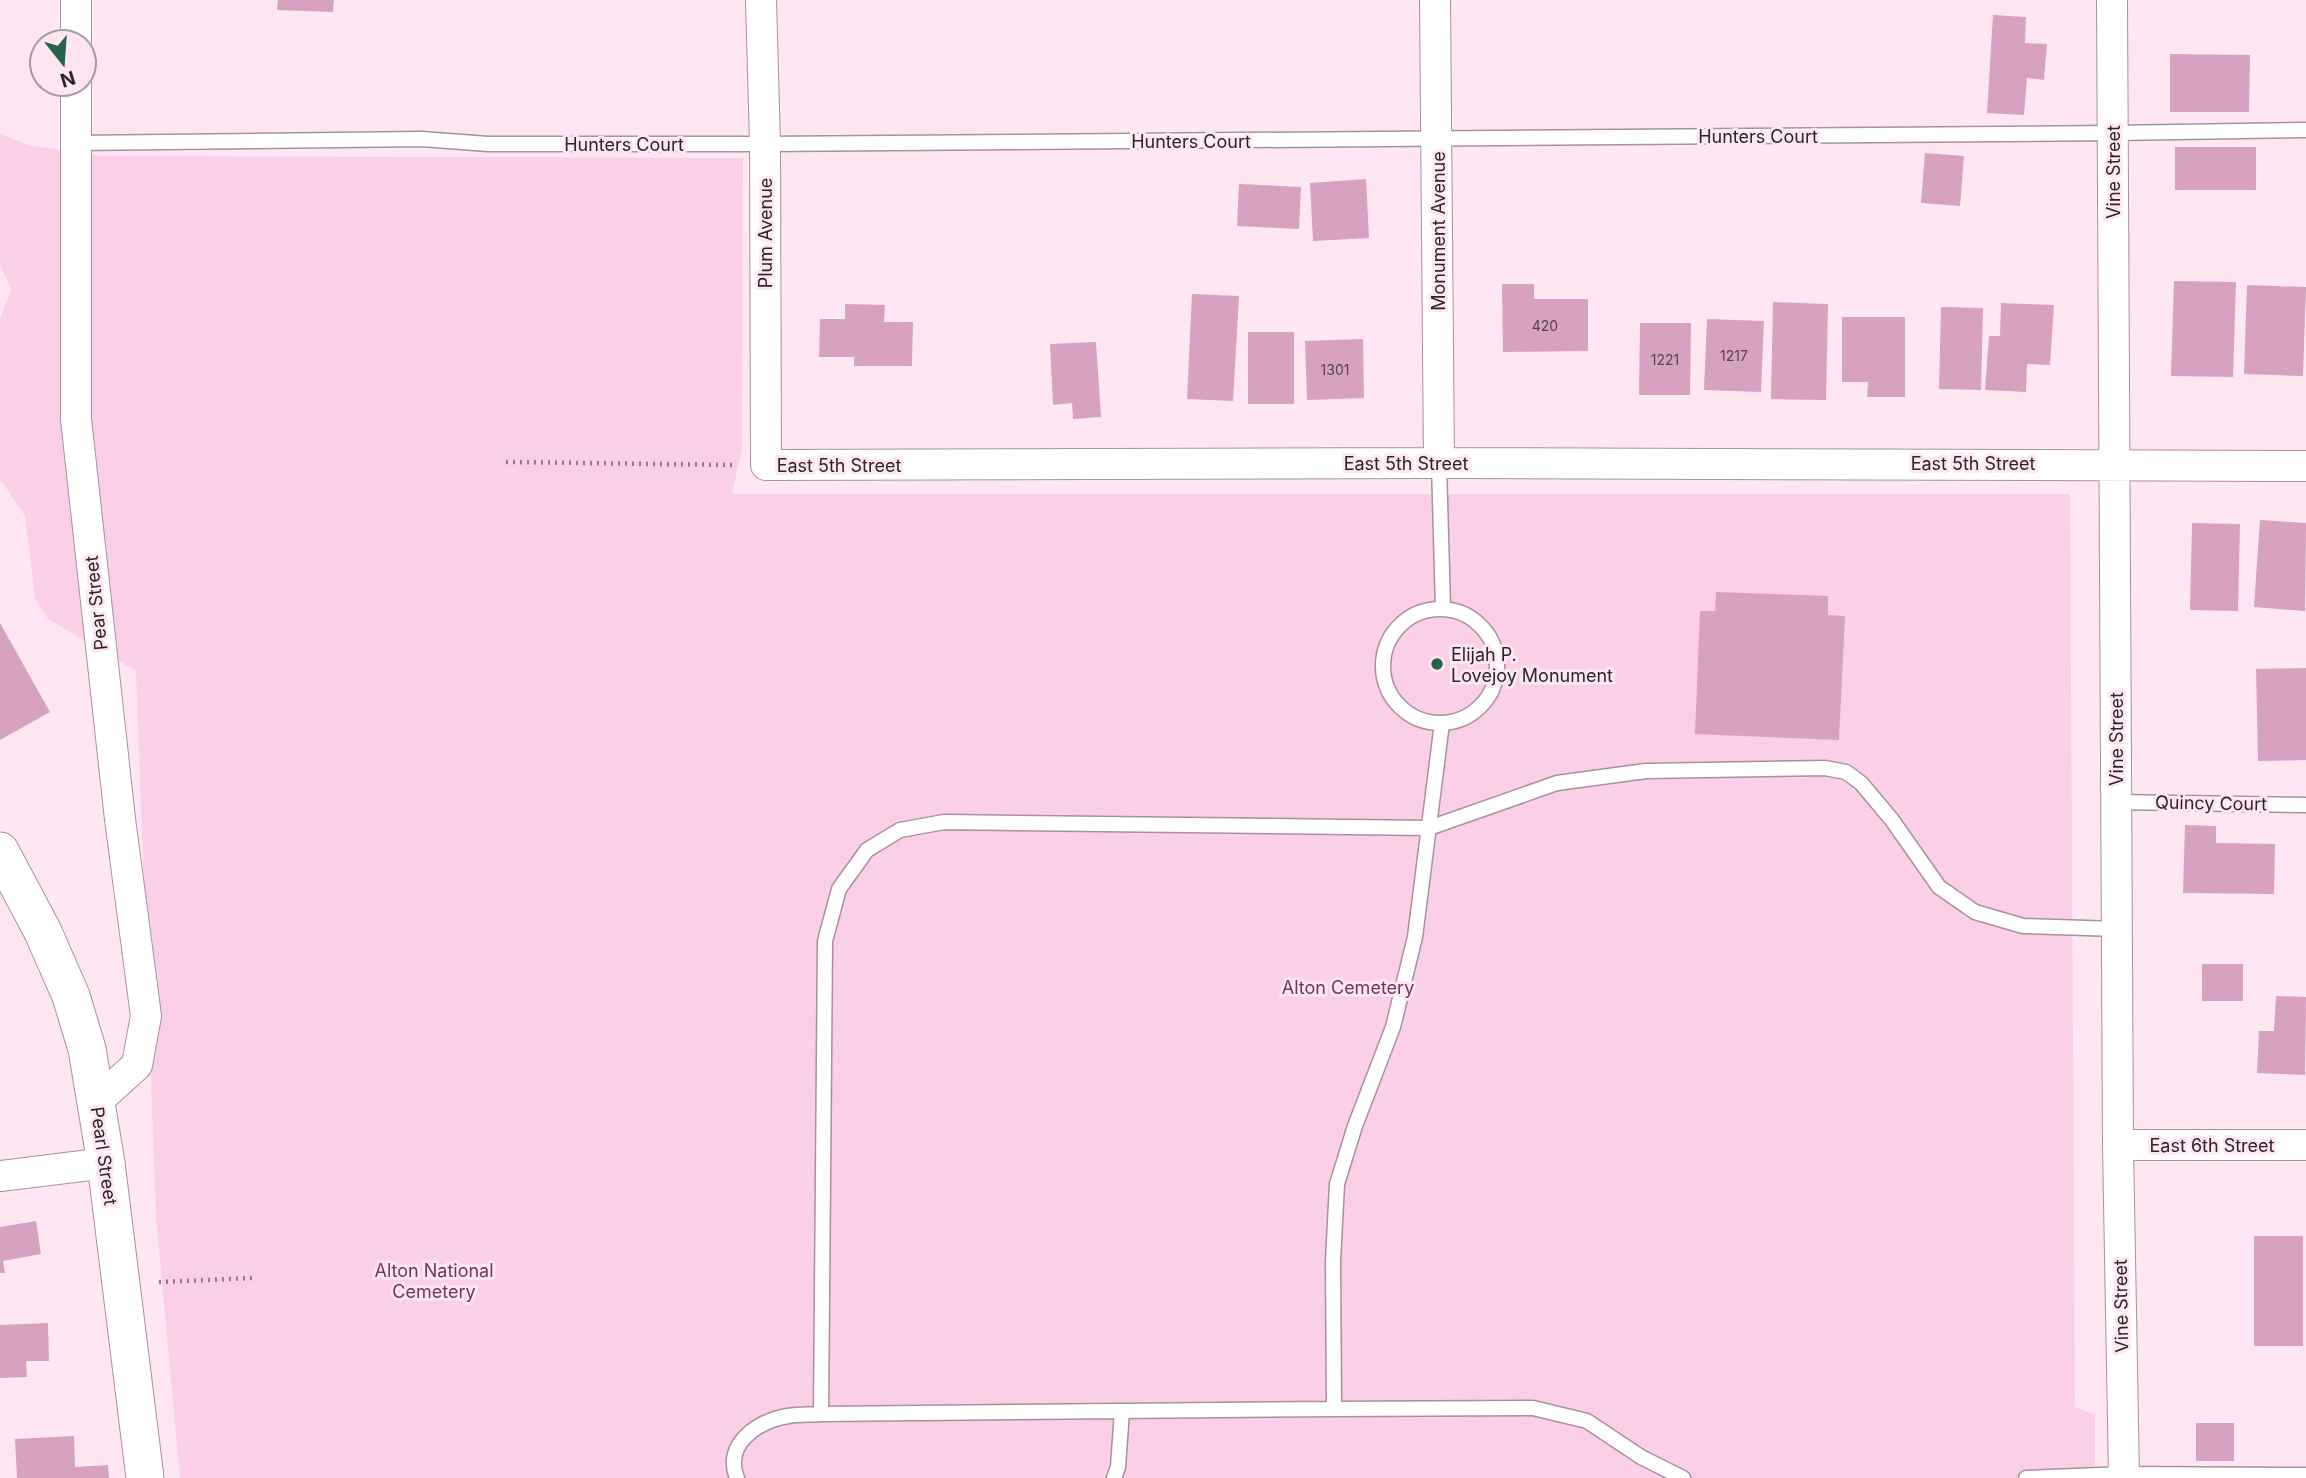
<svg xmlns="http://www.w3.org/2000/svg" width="2306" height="1478" viewBox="0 0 2306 1478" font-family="Inter,sans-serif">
<rect width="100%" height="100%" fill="#fee7f3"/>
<path fill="#fbcfe8" d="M0,134l28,11 72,11 643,2 -1,290 -10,46h1338l5,913 20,7v64h-1915l-24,-261 -20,-546 -88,-52 -13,-21 -10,-82 -25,-37v-160l11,-29 -11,-26z"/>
<path fill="#d7a1c0" d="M278,0h56l-1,12 -56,-2z
M1993,15l33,2 -1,26 22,1 -3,36 -17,-2 -3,37 -37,-2z
M2170,54l80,1 -1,57h-79z
M2175,147h81v43h-81z
M1925,153l39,3 -4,50 -39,-3z
M1366,179l3,59 -56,3 -3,-58z
M1239,184l62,3 -2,42 -62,-3z
M2174,281l62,1 -3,95 -62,-1z
M1502,284h32v15h54v52l-85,1z
M2247,285l59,2 -3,89 -59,-2z
M1192,294l47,2 -6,105 -46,-2z
M1773,302l55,2 -2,96 -55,-1z
M2001,303l53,2 -4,60 -23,-1 -1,28 -41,-2 4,-54h11z
M845,304l40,1 -1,17h29l-1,44h-58v-9h-35l1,-38h25z
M1941,307l42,1 -2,82 -42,-1z
M1842,317h63v80h-38l1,-15h-26z
M1707,319l57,2 -3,71 -57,-2z
M1640,323h51l-1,72h-51z
M1248,332h46v72h-46z
M1363,339l1,59 -57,2 -2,-59z
M1096,342l5,75 -28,2 -1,-16 -19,2 -3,-61z
M2260,520l46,3 -1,88 -51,-4z
M2192,523l48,1 -2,87 -48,-1z
M1716,592l112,4v19l17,1 -6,124 -144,-6 5,-123h15z
M0,623l50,89 -50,28z
M2306,668v92l-48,1 -2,-92z
M2185,825l31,1v17l59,1 -1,50 -91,-1z
M2202,964h41v37h-41z
M2276,996l30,1 -1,78 -48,-2 2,-42h15z
M36,1221l5,33 -38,7 2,12h-5v-46z
M2254,1236h49v110h-49z
M48,1323l1,38h-23l1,16 -27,1v-53z
M2196,1423h38v38h-38z
M74,1436l1,31 33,-2 1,13h-92l-2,-39z"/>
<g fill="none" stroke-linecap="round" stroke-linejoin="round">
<g stroke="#a7919d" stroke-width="17">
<path id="service" d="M76,143l346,-4 66,5h277l1348,-11 193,-3
M1439,463l4,145
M1383 666a57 57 0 1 1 114 0a57 57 0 1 1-114 0Z
M1442,723l-27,214 -22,90 -38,99 -18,58 -4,77 1,148 -513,5 4,-473 14,-52 28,-39 33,-20 44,-8 485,6 128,-45 89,-12 179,-3 21,4 15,11 31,37 47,67 36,25 48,14 94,3
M2116,802l190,3
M1334,1409l199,-1 54,13 54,36 42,21
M737,1478c-14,-34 21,-57 51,-62 11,-2 23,-1 33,-2
M1114,1478l4,-11 4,-56
M2026,1478l98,-4 182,1"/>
</g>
<g stroke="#a7919d" stroke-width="32">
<path id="minor" d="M76,0v42
M761,0l4,144 1,321 673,-2 867,3
M1435,0l4,463
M2112,0l6,1145 6,333
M76,84v335l44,400 26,197 -9,49 -41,37
M2118,1145h188
M0,1176l106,-13"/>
</g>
<g stroke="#a7919d" stroke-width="39">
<path id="tertiary" d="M0,851l43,81 28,64 16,53 19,114 39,315"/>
</g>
<path stroke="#8d7d86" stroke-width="4.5" stroke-dasharray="2 5" stroke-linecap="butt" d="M506,462l227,3
M159,1282l93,-4"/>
<use href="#service" stroke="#fff" stroke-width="14"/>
<use href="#minor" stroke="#fff" stroke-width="30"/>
<use href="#tertiary" stroke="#fff" stroke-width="37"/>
</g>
<circle fill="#27624c" stroke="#fee7f3" stroke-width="2.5" cx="1437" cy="664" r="7"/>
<g text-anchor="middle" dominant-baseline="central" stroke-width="6" stroke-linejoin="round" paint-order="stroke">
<g font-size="14" fill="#58434f">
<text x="1545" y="325">420</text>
<text x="1734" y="355">1217</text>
<text x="1665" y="359">1221</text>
<text x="1335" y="369">1301</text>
</g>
<g font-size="18" fill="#2d2429" stroke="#fee7f3">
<text x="1758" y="136">Hunters Court</text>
<text x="1191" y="141">Hunters Court</text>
<text x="624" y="144">Hunters Court</text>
<text transform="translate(2113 172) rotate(-90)">Vine Street</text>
<text transform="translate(1438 231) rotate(-90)">Monument Avenue</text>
<text transform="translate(765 233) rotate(-90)">Plum Avenue</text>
<text x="1406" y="463">East 5th Street</text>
<text x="1973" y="463">East 5th Street</text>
<text x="839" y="465">East 5th Street</text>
<text transform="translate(96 603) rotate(-96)">Pear Street</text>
<text transform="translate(2116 739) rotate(-90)">Vine Street</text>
<text transform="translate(2211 803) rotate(1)">Quincy Court</text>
<text x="2212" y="1145">East 6th Street</text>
<text transform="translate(104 1156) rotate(82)">Pearl Street</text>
<text transform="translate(2121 1306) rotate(-91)">Vine Street</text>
</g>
<g font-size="18" fill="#2d2429" stroke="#fee7f3" text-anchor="start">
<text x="1451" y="654">Elijah P.<tspan x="1451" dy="21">Lovejoy Monument</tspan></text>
</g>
<g font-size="18" fill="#74335d" stroke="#fee7f3">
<text x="1348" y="987">Alton Cemetery</text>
<text x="434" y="1270">Alton National<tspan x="434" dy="21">Cemetery</tspan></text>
</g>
</g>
<g transform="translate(63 63) rotate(163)"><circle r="33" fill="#fee7f3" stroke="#aa99a2" stroke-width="2"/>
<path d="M0-5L12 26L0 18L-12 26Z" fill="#27624c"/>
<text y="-10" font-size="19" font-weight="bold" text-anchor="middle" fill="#2d2429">N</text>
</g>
</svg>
